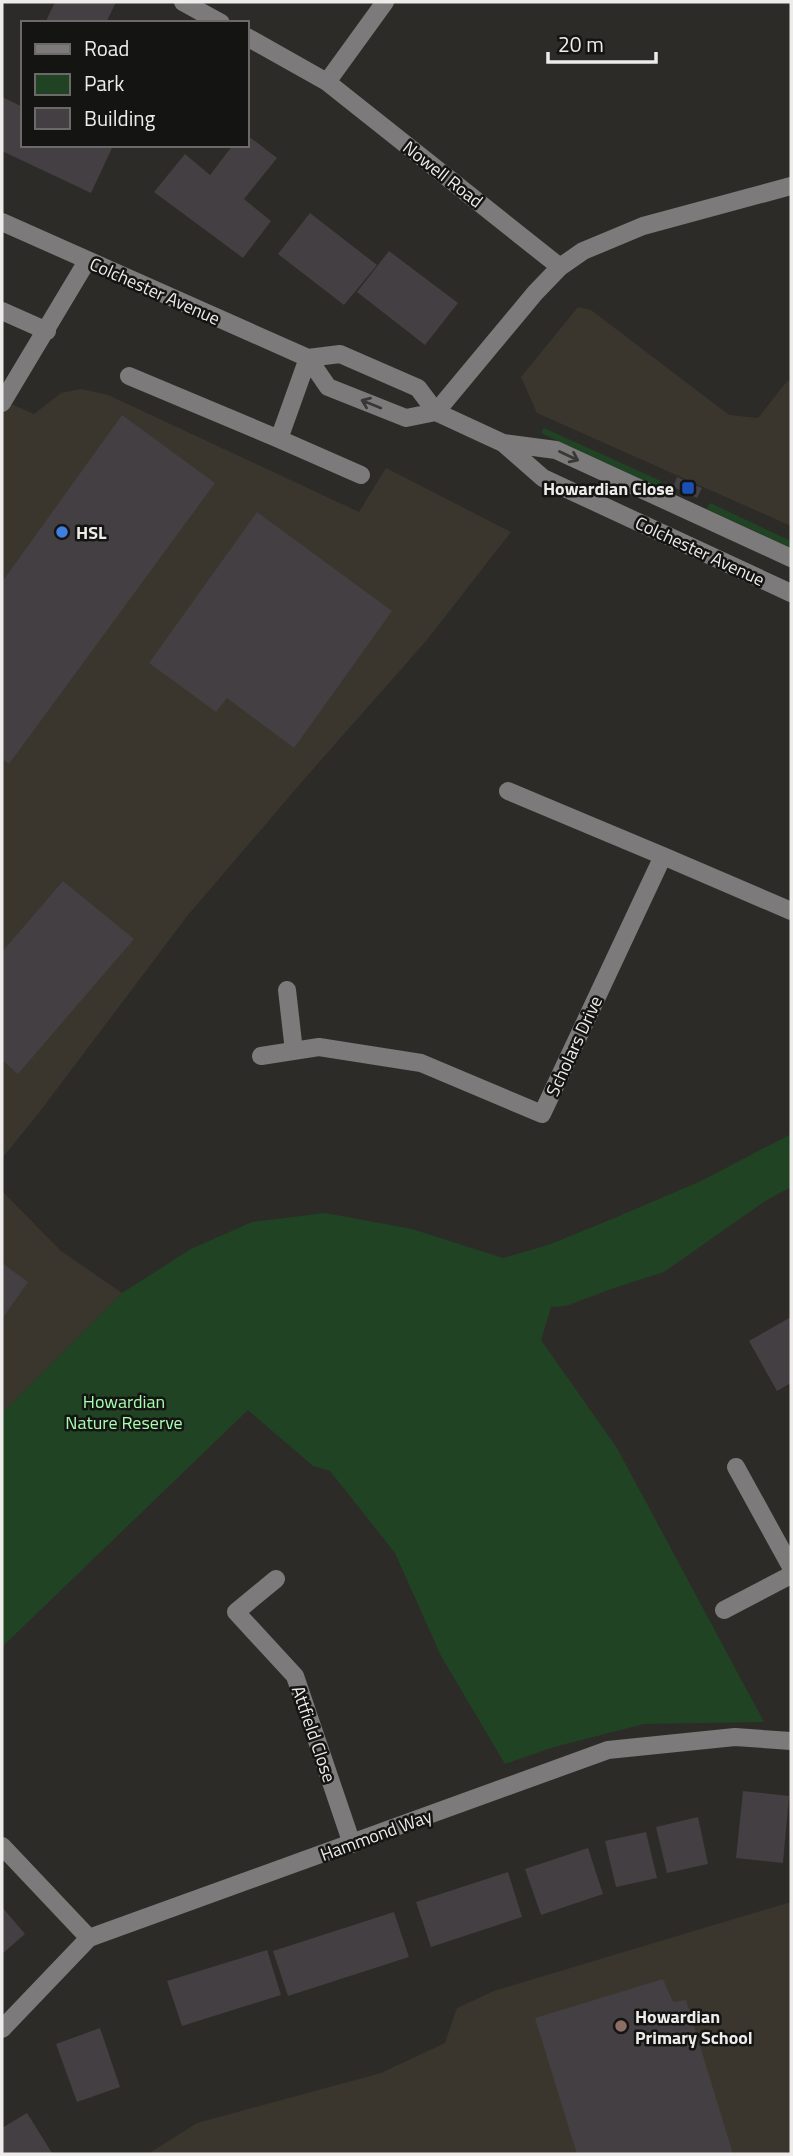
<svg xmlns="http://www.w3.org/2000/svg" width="793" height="2156" viewBox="0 0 793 2156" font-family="'Titillium Web',sans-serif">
<rect width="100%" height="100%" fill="#2d2b27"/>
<path fill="#3a362d" d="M578,307l13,3 138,105 29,3 30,-38 3,2v144l-254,-113 -16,-36z
M81,389l27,6 251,117 27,-44 125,64 -85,109 -120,136 -118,138 -150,199 -36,44v-758l32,14 27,-21z
M2,1191l59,60 61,42 -120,120z
M791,1902v252h-643l49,-31 184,-50 64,-30 12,-35 37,-17z"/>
<path fill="#204324" d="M544,428l117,53 -3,6 -117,-54z
M710,503l81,38v7l-84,-39z
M791,1134v53l-26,14 -101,71 -53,17 -45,17 -15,1 -10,33 76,108 147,274 -120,2 -90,23 -49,17 -64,-108 -46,-103 -65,-82 -17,-5 -65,-56 -246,237v-234l120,-120 69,-44 61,-27 73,-9 87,16 91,29 45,-13 64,-26 89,-38z"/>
<path fill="#433f42" d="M55,2h61l-10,21h-61z
M2,97l21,10v38h82l7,3 -21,45 -89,-42z
M247,135l30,23 -33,41 27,22 -28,37 -89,-66 31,-38 25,21 23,-30h14z
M310,213l67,52 -33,40 -66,-51z
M389,251l69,52 -33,42 -68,-53z
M122,415l93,68 -206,281 -7,-5v-177z
M677,477l25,11 -5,10 -24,-11z
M257,512l135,99 -98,137 -67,-50 -11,14 -67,-49z
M63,881l71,58 -116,135 -16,-14v-108z
M2,1263l26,19 -26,37z
M791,1317v66l-14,8 -28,-50z
M743,1791l46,5 -6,67 -47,-5z
M698,1817l10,47 -41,9 -11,-46z
M646,1832l11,46 -41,9 -11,-46z
M588,1848l15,46 -62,21 -16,-46z
M508,1872l14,45 -91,30 -15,-45z
M2,1907l23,27 -23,20z
M394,1912l15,45 -121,39 -15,-45z
M267,1950l14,45 -99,31 -15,-45z
M663,1979l10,23 13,-2 47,154h-156l-42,-136z
M100,2028l20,59 -43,15 -21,-58z
M27,2113l25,40 -50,1v-26z"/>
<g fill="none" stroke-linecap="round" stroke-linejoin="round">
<path stroke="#7c7a7a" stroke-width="18" d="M183,2l38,21
M247,37l80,45 233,185
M327,82l58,-80
M2,222l306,136 32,-4 78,34 18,24 67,31 40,35 248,115
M2,311l45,20
M308,358l20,29 78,31 30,-6
M129,376l150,63 29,-81
M2,403l85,-142
M436,412l99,-119 25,-26 23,-16 60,-25 148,-40
M279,439l82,36
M503,443l53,7 235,108
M508,791l155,65
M287,990l7,61
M261,1056l58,-9 102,16 121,51 121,-258 128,55
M736,1467l55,100
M276,1579l-40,33 59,64 57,168
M724,1610l67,-35
M2,1846l87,92
M2,2029l87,-91 519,-188 127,-13 56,4"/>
</g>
<defs><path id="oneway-shaft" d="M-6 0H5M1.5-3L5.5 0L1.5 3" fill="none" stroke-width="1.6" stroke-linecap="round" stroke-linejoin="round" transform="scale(1.75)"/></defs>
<g stroke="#383836">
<use href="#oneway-shaft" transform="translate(371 404) rotate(-158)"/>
<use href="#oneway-shaft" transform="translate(569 456) rotate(25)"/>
</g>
<rect fill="#1a4fb4" stroke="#141412" stroke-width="2.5" x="681" y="481" width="14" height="14" rx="3.5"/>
<circle fill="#3f7fe0" stroke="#141412" stroke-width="2.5" cx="62" cy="532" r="7"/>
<circle fill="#8d6e63" stroke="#141412" stroke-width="2.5" cx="621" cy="2026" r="7"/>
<g text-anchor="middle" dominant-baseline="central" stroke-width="5" stroke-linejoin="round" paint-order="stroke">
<g font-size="18" fill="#edecea" stroke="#141412">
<text transform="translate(443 174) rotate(38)">Nowell Road</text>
<text transform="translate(155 291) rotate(24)">Colchester Avenue</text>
<text transform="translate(700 551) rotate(25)">Colchester Avenue</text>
<text transform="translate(574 1046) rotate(-65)">Scholars Drive</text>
<text transform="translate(314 1734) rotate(71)">Attfield Close</text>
<text transform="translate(376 1835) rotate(-20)">Hammond Way</text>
</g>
<g font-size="18" font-weight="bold" fill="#edecea" stroke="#141412" text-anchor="start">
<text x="674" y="488" text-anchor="end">Howardian Close</text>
<text x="76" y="532">HSL</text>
<text x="635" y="2016">Howardian<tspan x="635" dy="21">Primary School</tspan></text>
</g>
<g font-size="18" fill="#a7fdae" stroke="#141412">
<text x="124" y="1401">Howardian<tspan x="124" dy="21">Nature Reserve</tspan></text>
</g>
</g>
<rect width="793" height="2156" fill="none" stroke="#edecea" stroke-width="7"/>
<rect x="21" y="21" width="228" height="126" fill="#141412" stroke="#6b6a68" stroke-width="2"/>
<rect x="35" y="44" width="35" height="10" fill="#7c7a7a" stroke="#6b6a68" stroke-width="2"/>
<text x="84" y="56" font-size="21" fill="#edecea">Road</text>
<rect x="35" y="74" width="35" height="21" fill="#204324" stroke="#6b6a68" stroke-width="2"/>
<text x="84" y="91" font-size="21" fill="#edecea">Park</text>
<rect x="35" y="108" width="35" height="21" fill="#433f42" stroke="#6b6a68" stroke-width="2"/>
<text x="84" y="126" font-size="21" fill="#edecea">Building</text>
<path d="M548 52v10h108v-10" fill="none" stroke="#edecea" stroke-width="3.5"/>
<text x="558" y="52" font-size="21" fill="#edecea" stroke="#141412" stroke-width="5" paint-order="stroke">20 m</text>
</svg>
